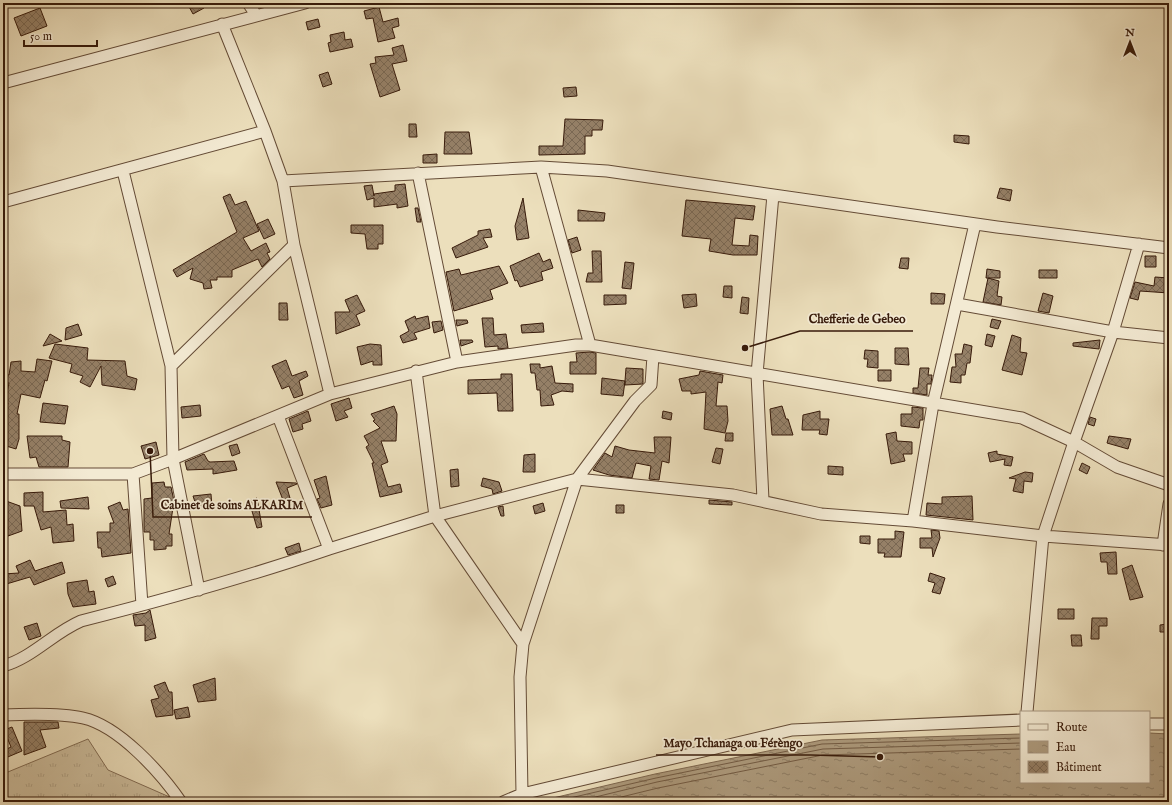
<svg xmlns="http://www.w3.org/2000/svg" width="1172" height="805" viewBox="0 0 1172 805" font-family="'IM FELL English',serif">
<defs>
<pattern id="grass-tufts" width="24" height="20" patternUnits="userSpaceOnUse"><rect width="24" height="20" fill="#cdbe9e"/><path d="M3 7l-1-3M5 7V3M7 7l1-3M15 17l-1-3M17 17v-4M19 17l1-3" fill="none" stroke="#b1a387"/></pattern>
<pattern id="water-ripples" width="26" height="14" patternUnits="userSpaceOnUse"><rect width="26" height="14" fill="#ae9c7f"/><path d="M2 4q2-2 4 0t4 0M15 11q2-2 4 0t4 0" fill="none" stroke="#8e7e66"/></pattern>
<pattern id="building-cross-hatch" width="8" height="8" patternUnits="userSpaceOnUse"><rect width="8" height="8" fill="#958067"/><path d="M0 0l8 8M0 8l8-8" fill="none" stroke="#7a6853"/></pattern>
</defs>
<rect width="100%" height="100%" fill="#ecdfbc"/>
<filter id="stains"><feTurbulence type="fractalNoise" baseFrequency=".005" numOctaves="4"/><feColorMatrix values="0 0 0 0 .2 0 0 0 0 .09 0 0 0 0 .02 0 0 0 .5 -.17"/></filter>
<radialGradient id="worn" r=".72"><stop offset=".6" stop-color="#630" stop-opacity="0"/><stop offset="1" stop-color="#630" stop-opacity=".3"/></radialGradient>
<path fill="url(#grass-tufts)" stroke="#826c54" d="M88,739l20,31 73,32h-178v-28z"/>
<path fill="url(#water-ripples)" stroke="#7e6850" d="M1149,733l20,1v68h-633l119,-28 167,-34 199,-6v48h128z"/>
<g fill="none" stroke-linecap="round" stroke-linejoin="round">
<path stroke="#725b44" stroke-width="1" d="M553,802l103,-24 166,-34 199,-6
M575,802l82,-20 166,-33 198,-6
M601,802l57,-14 165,-33 198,-6"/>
</g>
<path fill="url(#building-cross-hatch)" stroke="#371a0a" d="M187,3h14l3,5 -11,6z
M379,7l4,15 15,-4 1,8 -7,2 3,10 -17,4 -5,-24 -7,1 -2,-8z
M40,8l7,18 -26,10 -7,-18z
M318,19l2,8 -12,3 -2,-8z
M344,32l1,8 6,-1 2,8 -23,5 -2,-9 3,-1 -1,-7z
M403,45l4,16 -15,3 8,26 -20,7 -10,-33 6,-1 -1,-6 19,-2 -2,-7z
M328,72l4,12 -9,3 -4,-12z
M576,87l1,9 -13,1 -1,-9z
M565,119l38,1 -1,10h-10v6h-7v18l-46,1v-9h24z
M409,124h7l1,13h-8z
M445,132h24l3,22h-28z
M954,135l15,1v8l-15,-2z
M437,154v9h-14v-8z
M405,184l3,22 -11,2v-4l-23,3v-9l-7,2 -3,-14 8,-1 2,11v-2l21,-3v-6z
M1000,188l12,2 -2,11 -13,-3z
M230,194l5,11 11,-4 13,30 -16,7 8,13 15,-8 4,9 -3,1 3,6 -8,8 -4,-8 -26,11v7h-15v3h-7l2,8 -8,1 -1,-6 -13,-4 3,-11 -16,9 -4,-7 64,-38 -14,-35z
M523,198l6,40 -12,2 -2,-14z
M686,200l69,6 -2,14 -18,-2 -3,27 17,1 1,-11 8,1 -1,19h-24l-24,-4 2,-12 -29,-3z
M415,208h3l3,14h-4z
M578,210l27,3 -1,8h-26z
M268,219l7,15 -11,5 -7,-15z
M351,225h32v19h-5v5h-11l-2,-15 -14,-1z
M490,229l2,8 -9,1 5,9 -32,11 -4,-10 26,-13v-4z
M577,237l4,13 -9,3 -4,-13z
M592,251h9l1,31h-16l2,-9h5z
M539,253l4,9 7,-3 3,9 -12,4 2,8 -23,7 -3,-7 -2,1 -5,-15z
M1145,256h11v11h-11z
M901,258h8l-1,11 -9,-1z
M625,262l9,1 -3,26 -9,-1z
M499,266l9,17 -18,7 3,9 -39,12 -8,-39 13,-3 2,6z
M987,269l13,2v7h-14z
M1039,270h18v8h-18z
M1155,277l14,1v15l-29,-2 -2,9 -8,-2 5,-16 19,4z
M988,278l11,3 -2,15 5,1 -1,8 -18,-3z
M724,286h8v12l-9,-1z
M931,293l14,1 -1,10h-13z
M1043,293l10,3 -4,17 -11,-2z
M696,294l1,12 -13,2 -2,-13z
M357,295l8,16 -9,4 4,10 -24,9 -1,-22h15l-5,-12z
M604,295h22v9l-22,1z
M742,297l7,1 -1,16 -8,-1z
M279,303h8l1,17h-9z
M415,316l1,3 12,-3 2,12 -16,5 3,6 -14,4 -3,-7 9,-5 -4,-10z
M482,318h11l1,17 12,-1 2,14 -10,1v-3l-13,1z
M992,319l9,2 -3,8 -8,-2z
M456,320h11l1,3 -11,3z
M441,321l2,9 -9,3 -2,-11z
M543,323l1,9 -22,1 -1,-8z
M78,324l4,11 -17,5 1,-12z
M50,334l12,7 -19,5z
M987,334l8,2 -3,11 -7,-2z
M1012,335l9,3 -1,14 7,1 -5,22 -20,-5z
M460,340h12l1,2 -12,4z
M1100,340l-1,9 -26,-3v-3z
M55,344l33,4 -1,12 38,1 2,15 10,3 -2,11 -33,-5 -1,-19 -11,21 -10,-5 3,-6 -13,-4 2,-8 -23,-6z
M370,344l11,1 1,20h-9v-4l-12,4 -4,-18z
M964,344l8,2 -2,17h-3l-2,12h-4v8l-11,-1 2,-15h4l-1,-13h7z
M895,348h13l1,17 -14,-1z
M865,350l13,1v17l-11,-1 1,-8h-4z
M590,352l6,1v21h-26v-12h7l-1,-9z
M37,359l15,2 -5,20 -2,-1 -5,18 -19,-4 -4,20h2v25l-3,10 -13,-4v-22l5,-20 -3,-1 4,-19h-6v-9l6,1 2,-13 10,-1v10l14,1z
M286,360l6,16 14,-5 2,5 -9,5 4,14 -9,3 -5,-12 -7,3 -10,-23z
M530,364h10v4l12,-2 3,17 18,1v8l-11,-1 -11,4 3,10 -13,1 -1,-16h-3l-2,-17h-4z
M626,368l17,1v15l-18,1v-4l-2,15 -22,-2 1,-16 23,3z
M920,368h9l-1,7h4l-1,9h-4v11l-14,-2v-5h5z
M878,370h13v11h-13z
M700,371l23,4 -1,8 -4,-1 -2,24h11l1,15 -3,12 -21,-4 2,-37 -15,2v-3h-9l-3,-12 20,-4z
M501,374h11l1,37h-15l-1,-18 -29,1v-14l33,-1z
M349,398l3,10 -8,3 4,6 -12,4 -5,-17z
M43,403l25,3 -3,18 -25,-2z
M200,405l1,11 -19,2 -1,-11z
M394,406l3,8 -1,27h-15l7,21 -7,3 7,22 12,-3 2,8 -22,5 -8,-34h2l-8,-16 3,-2 -5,-9 16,-8 -7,-7 2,-1 -4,-6z
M782,406l4,13h2l5,16h-21l-2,-26z
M912,407l11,1v12h-3l-1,8 -18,-2v-12h11z
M308,411l3,10 -9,3 1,5 -10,3 -4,-13z
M663,411l9,2 -1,7 -9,-2z
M820,411v8h9l-2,16 -8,-1 1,-4h-18l1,-15z
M1090,417l6,2 -2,7 -6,-2z
M896,432l1,9 15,1v12h-9l2,7 -14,3 -5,-30z
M726,433h7v8h-8z
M27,436h35v4l8,2 -2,25h-29l-3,-10 -6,1z
M1109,436l22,3 -3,10 -21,-6z
M654,437h17l-2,26 -7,-2 -3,19 -10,-1 2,-13 -15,-3 -4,15 -23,-3 -16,-5 12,-17 7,4 3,-11 14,4 26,3z
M156,442l3,13 -14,4 -4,-13z
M237,444l3,9 -8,3 -3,-10z
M716,448l7,1 -3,15 -8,-2z
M997,451v3l16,3 -2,9 -7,-1 1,-6 -15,3 -2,-9z
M204,454l4,7 2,1 24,-1 3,9 -24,4v-5l-26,1 -2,-8z
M535,454v18h-12l1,-17z
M1082,463l8,4 -3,7 -8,-4z
M828,466l15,1v8l-15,-1z
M458,469l1,17 -8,1 -1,-17z
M1025,472l8,1 -1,9 -8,-1 -1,12 -10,-2 3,-12 -7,-1z
M326,476l6,29 -11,3 -4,-9 3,-1 -6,-18z
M483,478l16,4 3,9 -9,3 -1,-5 -11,-3z
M164,482l1,5h6l3,14 -5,33h3v12h-6v3l-12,1v-10h-4v-8h-6v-33l8,-1v-15z
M276,482l20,1 1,1 -10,4 3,10 -7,2z
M43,492v20l23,-2 1,15 6,-1 1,17 -21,2 -2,-16 -10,3 -7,-24h-10v-13z
M211,494l1,13 -15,1 -4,-12z
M972,496l1,24 -47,-5 1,-12 15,1v-7z
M88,497l1,12 -28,-1 -1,-7z
M257,498l5,29 -5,1 -8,-27z
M709,500l23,2v3l-23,-1z
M6,501l14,5 2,25 -14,5 -5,-17v-10z
M120,502l3,8 5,-1 3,44 -29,4 -1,-9h-3l-1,-16h13v-9h4l-6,-16z
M543,503l2,8 -10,3 -2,-8z
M616,505h8v8h-8z
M503,506l1,10h-3l-3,-9z
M931,530l8,1 1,7 -7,19 -1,-9h-12v-10h12z
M895,531l9,1 -3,25h-17l1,-4h-7v-14h17z
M860,536h10v8l-10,-1z
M299,543l2,8 -13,4 -3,-7z
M1116,552l1,22h-9l-1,-12h-6l-1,-9z
M30,560l5,11 27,-9 3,11 -31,12 -4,-8 -27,8v-11l16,-1 -3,-7z
M1132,565l11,32 -13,3 -8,-31z
M930,573l15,5 -5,16 -8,-2 3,-9 -7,-2z
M113,576l3,8 -8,3 -3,-8z
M87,580l2,12 5,-1 2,13 -23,3 -5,-13 -1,-11z
M1058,609h16v10h-16z
M150,610l6,28 -11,3v-16l-10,1 -2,-11 13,-2z
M1092,618h15v8h-8v13h-8z
M37,623l4,13 -12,4 -5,-13z
M1167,624v8h-7v-7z
M1071,635h10l1,11h-10z
M215,678l1,22 -18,2 -5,-17z
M165,682l4,10h3l1,23 -17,2 -5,-17 8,-2 -5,-12z
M188,707l2,10 -14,2 -2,-9z
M24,722h34l1,6 -19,2 6,17 -22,8z
M12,727l10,24 -19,8v-8l8,-4 -7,-17z"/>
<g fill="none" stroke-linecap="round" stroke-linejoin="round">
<g stroke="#644b36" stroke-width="13">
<path id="minor" d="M248,3l8,12
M222,24l43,107
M3,83l302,-80
M541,167l49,178
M123,171l48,195 2,93 26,131
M418,173l39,189
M283,181l258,-14 66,4 390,56 172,21
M3,202l262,-71 18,50 11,64 -123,121
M294,245l36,149
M957,304l156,28 26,-88
M416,371l19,145 142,-37 156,16 88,19 92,7 20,-117 42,-180
M3,474h130l40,-15 157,-65 127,-32 119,-17h14l432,73 52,24 43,25 52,18
M133,474l9,131
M763,500l-6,-126 16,-179
M913,521l130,15 126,9
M1163,545l6,-41
M329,549l106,-33 88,128 -3,33 2,117 270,-64 229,-10
M523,644l54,-165 58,-78 16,-16 2,-29
M3,666c29,-8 50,-33 78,-45 83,-21 166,-44 248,-72l-51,-133
M1027,712l16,-176 31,-94 39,-110 56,6
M3,715c22,-1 58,-2 80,3 36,8 78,55 98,84
M1149,724h20
M503,802l19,-8"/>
</g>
<use href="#minor" stroke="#f3ead3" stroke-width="11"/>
</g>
<path fill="none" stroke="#371a0a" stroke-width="1.5" d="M745 348L800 331H913M150 451L153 517H312M880 757L811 755H656"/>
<g fill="#371a0a" stroke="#f3ead3" stroke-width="1.5">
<circle cx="745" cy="348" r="4"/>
<circle cx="150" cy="451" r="4"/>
<circle cx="880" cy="757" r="4"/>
</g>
<g font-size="12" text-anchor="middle" font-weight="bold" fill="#371a0a" stroke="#f3ead3" stroke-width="3.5" stroke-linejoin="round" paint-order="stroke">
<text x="857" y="323">Chefferie de Gebeo</text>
<text x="232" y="509">Cabinet de soins ALKARIM</text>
<text x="733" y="747">Mayo Tchanaga ou Férèngo</text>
</g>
<rect width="1172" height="805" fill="none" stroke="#ecdfbc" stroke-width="16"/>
<rect x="4" y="4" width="1164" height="797" fill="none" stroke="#371a0a" stroke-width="2"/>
<rect x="8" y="8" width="1156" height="789" fill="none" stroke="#371a0a"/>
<rect x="1020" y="711" width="130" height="72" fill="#f3ead3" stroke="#a89783"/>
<rect x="1028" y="724" width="20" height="6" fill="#f3ead3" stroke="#a89783"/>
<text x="1056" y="731" font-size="12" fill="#371a0a">Route</text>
<rect x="1028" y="741" width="20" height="12" fill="url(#water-ripples)" stroke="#a89783"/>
<text x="1056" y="751" font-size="12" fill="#371a0a">Eau</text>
<rect x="1028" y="761" width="20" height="12" fill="url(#building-cross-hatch)" stroke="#a89783"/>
<text x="1056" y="771" font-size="12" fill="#371a0a">Bâtiment</text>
<g transform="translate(1130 42)" stroke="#f3ead3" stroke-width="3" paint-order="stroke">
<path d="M0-3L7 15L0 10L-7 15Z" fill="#371a0a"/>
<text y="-6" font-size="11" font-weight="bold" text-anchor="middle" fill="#371a0a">N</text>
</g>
<path d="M24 40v6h73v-6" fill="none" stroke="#371a0a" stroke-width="2"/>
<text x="30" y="40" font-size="12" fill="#371a0a" stroke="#f3ead3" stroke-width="3" paint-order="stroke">50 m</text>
<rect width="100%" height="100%" filter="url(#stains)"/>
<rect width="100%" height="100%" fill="url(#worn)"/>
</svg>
